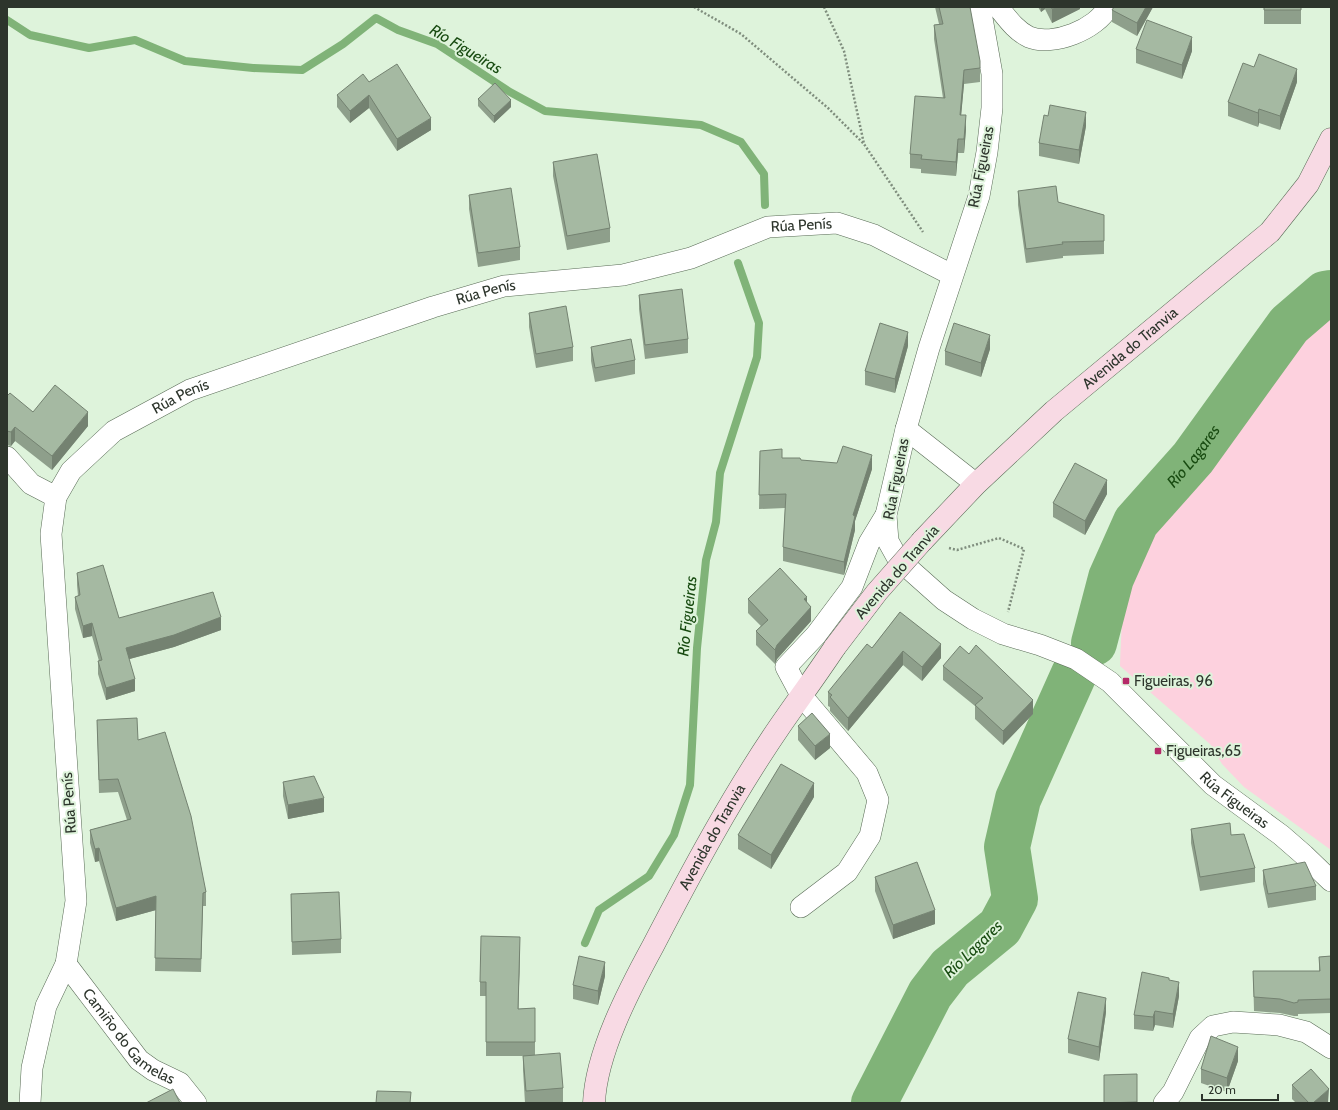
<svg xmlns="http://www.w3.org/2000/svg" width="1338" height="1110" viewBox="0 0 1338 1110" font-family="Cabin,sans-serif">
<rect width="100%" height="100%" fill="#def3db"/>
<path fill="#fdd1de" d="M1331,312v538l-87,-63 -22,-23 -11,-19 -91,-79c2,-45 2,-91 25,-132 11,-21 33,-33 49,-50 38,-41 63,-93 100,-136 12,-14 22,-26 37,-36z"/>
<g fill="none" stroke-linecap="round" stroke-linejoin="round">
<path stroke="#80b378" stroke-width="8" d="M7,20l23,15 59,13 46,-8 50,21 68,7 49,2 41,-26 33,-26 22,12 39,14 73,48 35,19 156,14 40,17 23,32 1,31
M585,943l14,-33 50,-34 25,-41 16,-50 7,-137 9,-88 10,-38 4,-49 37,-116 2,-34 -21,-60"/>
<g stroke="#80b378" stroke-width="46">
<path id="s1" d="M1094,643l17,-65 25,-56 57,-64 96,-133 36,-31 6,-1"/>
<path d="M874,1103l56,-109 20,-26 50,-41 15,-28 -8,-52 11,-48 56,-125"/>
</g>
<g stroke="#596b56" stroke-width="22">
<g id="street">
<path id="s2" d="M980,7l12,67v34l-5,44 -8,44 -50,152 -23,81 -20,86 2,26 10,18 46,41 29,19 30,15 37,11 36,14 34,23 103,103 68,50 23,20 27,26"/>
<path d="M998,7c9,11 18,24 31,30 24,10 68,-8 79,-30"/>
<path d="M906,429l70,55"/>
<path d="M7,457l24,27 25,13"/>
<path d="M801,907l46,-35 23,-36 8,-36 -11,-27 -66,-78 -15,-28 30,-32 36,-48 17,-44 17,-28"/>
<path id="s3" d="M66,964l73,96 14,10 27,13 16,20"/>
<path id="s4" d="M30,1103l2,-35 14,-62 20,-42 10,-63 -25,-367 5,-37 15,-26 43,-40 76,-41 243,-83 71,-21 119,-11 68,-17 77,-31 69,-4 37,12 78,40"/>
<path d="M1164,1103l9,-11 27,-54 13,-12 20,-4 46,3 27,7 25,16"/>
</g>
</g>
<g stroke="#596b56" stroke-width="23">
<g id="secondary">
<path id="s5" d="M922,541l54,-57 78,-73 216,-179 38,-48 23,-45"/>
<path id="s6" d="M594,1103c2,-50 35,-113 59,-157 39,-75 79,-150 127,-220 18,-26 37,-52 55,-79"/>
</g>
</g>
<path stroke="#7f8d7d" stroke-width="2.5" stroke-dasharray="2 2" stroke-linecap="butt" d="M694,7l47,27 87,74 36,36
M824,7l20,44 20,93 59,88
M949,548l8,2 42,-12 25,11 -16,63"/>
<use href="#street" stroke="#fff" stroke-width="21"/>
<use href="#secondary" stroke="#f8dae4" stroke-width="22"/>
<g stroke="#596b56" stroke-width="23" stroke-linecap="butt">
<path id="secondary-bridge" d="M835,647l42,-55 45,-51"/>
</g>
<use href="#secondary-bridge" stroke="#f8dae4" stroke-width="22"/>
</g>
<path fill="#8e9f8b" d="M935,7h35l10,61v14l-16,2 -3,31 5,14 -2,24h-6l-2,23 -35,-3v-4l-11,-1v-14l33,-56 -9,-59v-14l5,-1z
M1038,7h42v2l-28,14 -7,-14 -4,3z
M1114,7h39l-16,29 -25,-14v-12z
M1264,7h37v17h-37z
M1136,49l56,2 -10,28 -46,-16z
M369,82l62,48 -34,21 -28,-43 -19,15 -13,-16v-12z
M1297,82l-17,48 -21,-7 -1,4 -30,-11v-14z
M478,99l33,8 -17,16 -16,-17z
M1086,126l-7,38 -40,-8v-13z
M553,162l57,66v14l-43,8 -14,-74z
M1018,191l86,24v39l-41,2v2l-37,5 -8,-58z
M469,195l51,52v13l-42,7 -9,-58z
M639,295l49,44v14l-43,6 -6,-50z
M529,313l44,34v14l-37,7 -7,-41z
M908,346l-13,47 -30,-8v-14z
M591,347l44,13v14l-40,8 -4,-21z
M990,349l-9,28 -36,-12v-14z
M7,396l26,16 55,14 -36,44 -37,-29 -4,5 -4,-1z
M760,451l22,7 90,11 -17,52v9l-11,45 -61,-14v-14l2,-39 -26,1z
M1107,494l-22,41 -32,-18v-14z
M77,573l42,45 102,12 -47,17 -45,12 6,32 -29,9 -8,-26v-13h1l-7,-25 -9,2 -8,-29v-12l3,-1 -1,-11z
M748,599l59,4 4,18 -34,38 -2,5 -19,-19v-14l5,-5 -13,-13z
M900,612l41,46 -19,23 -19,-16 -55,66 -18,-20v-4l-2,-1v-14l44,-44z
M943,666l90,48 -30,31 -28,-26v-13l-32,-26z
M97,720l41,20 68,152v14h-3l-2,66 -46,-1 1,-61 -40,11 -17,-60 -4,1 -5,-19v-13l37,-10 -9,-28 -19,1z
M798,726l32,22 -15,12 -17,-20z
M283,782l41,30 -36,7 -5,-23z
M814,797l-43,72 -33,-20v-14z
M1191,829l40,6 24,33v14l-55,9 -9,-48z
M1263,870l53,16v14l-48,8 -5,-24z
M875,877l60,47 -42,15 -18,-48z
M291,894l50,45v14l-49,2z
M520,951l-2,58 17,-1v47l28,33v14l-11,1h-27l-2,-33v-14h-37v-60h-6v-14z
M1331,956v57l-33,1v2h-4l-14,-3 -26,-2 -1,-40h66v-14z
M605,976l-7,29 -25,-6v-14z
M1169,980l10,16 -6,32 -18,-3 -2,6 -19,-2v-14z
M1106,1012l-7,49 -31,-8v-14z
M1238,1061l-11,31 -26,-9v-14z
M1292,1085l37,18h-33l-4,-4z"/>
<path fill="#748271" d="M1041,7h4v2l-4,3z
M1056,7h24v2l-28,14v-14z
M1146,7h7l-16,29v-13z
M1192,37v14l-10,28v-14z
M1297,69v13l-17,48v-14z
M964,70v14l-4,44v-13z
M369,95v13l-19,15v-12z
M511,100v7l-17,16v-7z
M1259,109v14l-1,4v-14z
M1086,112v14l-7,38v-14z
M966,115v14l-2,24v-14z
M431,118v12l-34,21v-12z
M958,139v14l-2,23v-14z
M908,332v14l-13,47v-14z
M990,335v14l-9,28v-14z
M88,412v14l-36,44v-14z
M15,427v14l-4,5v-14z
M872,455v14l-17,52v9l-11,45v-13l9,-47z
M1107,480v14l-22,41v-14z
M807,597v14l-3,-12z
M811,607v14l-34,38 -2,5v-14l2,-5z
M221,617v13l-47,17 -48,13v-12z
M92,623v13l-9,2v-12z
M941,644v14l-19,23v-14z
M903,651v14l-55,66v-13z
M135,679v12l-29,9v-12z
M1033,700v14l-30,31v-14z
M830,734v14l-15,12v-14z
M814,783v14l-43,72v-14z
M324,798v14l-36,7v-14z
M99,848v13l-4,1v-13z
M156,896v14l-40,11v-13z
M935,910v14l-42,15v-14z
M520,937v14l-2,71v-13z
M605,962v14l-7,29v-14z
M1179,982v14l-6,32v-14z
M1106,998v14l-7,49v-14z
M1155,1011v14l-2,6v-14z
M1238,1047v14l-11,31v-14z
M1329,1089l-1,14h-15z"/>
<path fill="#a5b9a2" stroke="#748271" d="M939,7h31l10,54v7l-16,2 -4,45h6l-2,24h-6l-2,23 -35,-3 1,-4 -12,-1 5,-58 30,2 -11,-73 9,-1z
M1051,7h5l-4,2z
M1114,7h32l-9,16 -25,-13z
M1264,7h37v3h-37z
M1147,20l45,17 -10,28 -46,-16z
M1259,54l38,15 -17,47 -21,-7 -1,4 -30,-11 15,-39 11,4z
M397,64l34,54 -34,21 -28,-44 -19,16 -13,-16 26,-21 6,8z
M495,83l16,17 -17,16 -16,-17z
M1050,105l36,7 -7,38 -40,-7 5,-28 4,1z
M597,154l13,74 -43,8 -14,-74z
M1056,186l2,16 46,13v26l-42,1 1,2 -37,5 -8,-58z
M511,188l9,59 -42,6 -9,-58z
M682,289l6,50 -43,6 -6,-50z
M566,306l7,41 -37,7 -7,-41z
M880,323l28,9 -13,47 -30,-8z
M954,323l36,12 -9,28 -36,-12z
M631,339l4,21 -40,8 -4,-21z
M55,385l33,27 -36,44 -37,-29 -4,5 -4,-1v-35l3,-3 23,19z
M843,446l29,9 -19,60 2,1 -11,46 -61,-15 3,-53 -27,1 1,-44 22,-2v9h18l1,2 36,3z
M1075,463l32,17 -22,41 -32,-18z
M103,565l16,53 94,-26 8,25 -47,18 -48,13 9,31 -29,9 -8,-27 4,-1 -10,-37 -9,3 -8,-29 5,-2 -3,-22z
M780,568l27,29 -3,2 7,8 -34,38 -2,5 -19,-19 12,-11 -20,-21z
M900,612l41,32 -19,23 -19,-16 -55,67 -18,-21 2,-2 -4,-3 39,-48 5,4z
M976,645l57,55 -30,31 -28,-26 8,-7 -40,-32 17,-20 9,8z
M812,713l18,21 -15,12 -17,-20z
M137,718l1,22 27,-8 26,84 15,76 -3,1 -2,66 -46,-1 1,-62 -40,12 -17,-60 -4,1 -5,-19 41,-11 -13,-40 -19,1 -2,-60z
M781,764l33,19 -43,72 -33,-20z
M314,776l10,22 -36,7 -5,-23z
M1230,823l1,12 13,-1 11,34 -55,9 -9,-48z
M917,862l18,48 -42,15 -18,-48z
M1305,862l11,24 -48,8 -5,-24z
M339,892l2,47 -49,3 -1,-48z
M481,936l39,1 -2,72 17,-1v34h-49v-60h-6z
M579,956l26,6 -7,29 -25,-6z
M1331,956v43l-33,1v2l-4,1 -14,-4 -26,-2 -1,-26h67l-1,-14z
M1142,972l27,6v2l10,2 -6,32 -18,-3 -2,6 -19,-2z
M1078,992l28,6 -7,49 -31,-8z
M1211,1036l27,11 -11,31 -26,-9z
M560,1053l3,35 -37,3 -3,-35z
M1311,1069l18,20 -16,14h-4l-17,-18z
M1137,1074v28l-33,1v-28z
M173,1089l7,14h-34z
M377,1091l34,1 -1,11h-34z"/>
<g fill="#b42a68" stroke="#def3db" stroke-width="1.5">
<rect x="1122" y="677" width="8" height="8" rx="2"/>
<rect x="1154" y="747" width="8" height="8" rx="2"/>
</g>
<g text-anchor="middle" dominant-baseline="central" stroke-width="4" stroke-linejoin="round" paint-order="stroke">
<g font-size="15" fill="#2d352c" stroke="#def3db">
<text transform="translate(981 167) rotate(-79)">Rúa Figueiras</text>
<text stroke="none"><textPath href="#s4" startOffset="1426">Rúa Penís</textPath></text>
<text stroke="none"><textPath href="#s4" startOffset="1101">Rúa Penís</textPath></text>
<text stroke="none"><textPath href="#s5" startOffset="284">Avenida do Tranvia</textPath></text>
<text stroke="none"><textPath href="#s4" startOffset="778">Rúa Penís</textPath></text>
<text transform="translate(896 479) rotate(-79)">Rúa Figueiras</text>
<text transform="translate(897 572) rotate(-49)">Avenida do Tranvia</text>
<text stroke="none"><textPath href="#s2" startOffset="990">Rúa Figueiras</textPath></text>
<text transform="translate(69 803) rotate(-94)">Rúa Penís</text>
<text stroke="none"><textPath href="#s6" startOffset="293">Avenida do Tranvia</textPath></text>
<text stroke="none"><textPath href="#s3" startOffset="97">Camiño do Gamelas</textPath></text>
</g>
<g font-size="15" fill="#2d352c" stroke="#def3db" text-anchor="start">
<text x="1134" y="681">Figueiras, 96</text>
<text x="1166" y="751">Figueiras,65</text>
</g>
<g font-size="16" font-style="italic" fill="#184b11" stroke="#def3db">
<text transform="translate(466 49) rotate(31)">Río Figueiras</text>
<text stroke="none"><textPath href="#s1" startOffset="216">Río Lagares</textPath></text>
<text transform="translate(687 616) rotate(-84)">Río Figueiras</text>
<text transform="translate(973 949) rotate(-44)">Río Lagares</text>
</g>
</g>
<rect width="1338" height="1110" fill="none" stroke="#2d352c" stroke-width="16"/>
<path d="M1202 1094v6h76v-6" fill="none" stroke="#2d352c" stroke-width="2"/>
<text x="1208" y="1094" font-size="12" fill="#2d352c" stroke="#def3db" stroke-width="3" paint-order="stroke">20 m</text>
</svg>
